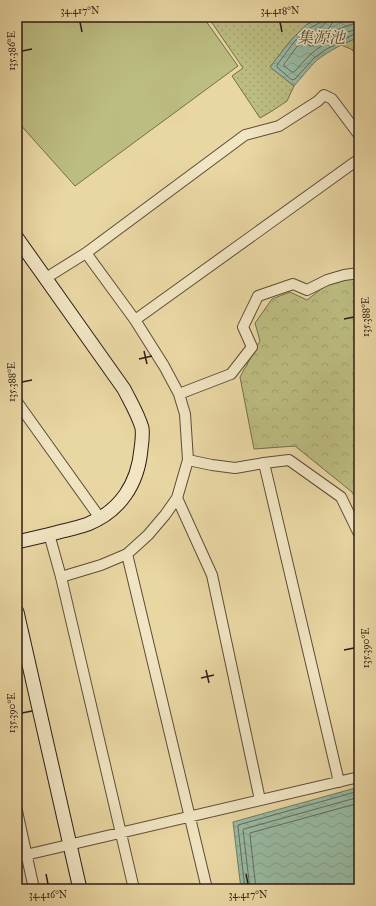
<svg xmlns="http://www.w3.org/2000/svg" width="376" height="906" viewBox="0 0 376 906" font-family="'IM FELL Great Primer','Noto Serif JP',serif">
<defs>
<pattern id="green-dots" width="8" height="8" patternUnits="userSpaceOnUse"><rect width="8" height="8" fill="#bcbd81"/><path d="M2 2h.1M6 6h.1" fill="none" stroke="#a2a26f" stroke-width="1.8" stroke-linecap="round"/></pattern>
<pattern id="forest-crowns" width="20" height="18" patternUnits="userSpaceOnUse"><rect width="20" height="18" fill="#bcbd81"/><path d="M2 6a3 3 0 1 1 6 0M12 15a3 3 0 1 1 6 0" fill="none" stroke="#a2a26f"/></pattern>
<pattern id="water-waves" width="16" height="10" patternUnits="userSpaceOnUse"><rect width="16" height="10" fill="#98baa2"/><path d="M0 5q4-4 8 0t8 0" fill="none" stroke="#839f8b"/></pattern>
</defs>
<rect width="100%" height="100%" fill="#e9d7a3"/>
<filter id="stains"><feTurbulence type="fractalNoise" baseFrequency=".005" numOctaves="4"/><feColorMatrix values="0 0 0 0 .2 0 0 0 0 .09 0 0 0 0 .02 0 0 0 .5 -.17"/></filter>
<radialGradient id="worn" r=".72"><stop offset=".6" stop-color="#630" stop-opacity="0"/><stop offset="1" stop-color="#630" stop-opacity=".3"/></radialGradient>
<path fill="url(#green-dots)" stroke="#756d4c" d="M208,17h113l-15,8 -15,15 -21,27 24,19 -7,15 -15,10 -12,7 -28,-42 11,-8z"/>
<path fill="url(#forest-crowns)" stroke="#756d4c" d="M359,38v19l-8,-8 -10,-4 13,-6z
M359,277v228l-7,-13 -57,-46 -41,3 -14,-72 20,-36 -5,-18 17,-24 18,-7 17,8 22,-17z"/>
<path fill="#bcbd81" stroke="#756d4c" d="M17,17h186l35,49 -163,120 -58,-65z"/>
<path fill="url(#water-waves)" stroke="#6e7b6a" d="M321,17h38v21c-13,3 -31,14 -42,22 -8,8 -16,18 -23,26l-24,-19 21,-27 15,-15z
M359,787v102h-118l-8,-67z"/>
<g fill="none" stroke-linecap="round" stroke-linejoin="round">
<path stroke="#636c5c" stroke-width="1" d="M322,17l-1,5 -13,7 -14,13 -17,23v2l15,13 3,-1 19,-21 11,-8 27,-15 7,-1
M327,17c0,10 -8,10 -15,15 -12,8 -19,21 -28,32v2l8,6h2c6,-6 11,-13 17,-18 10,-9 35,-24 48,-25
M333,17c0,15 -15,17 -24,26v3h3c12,-9 32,-22 47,-23
M245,889l-7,-62v-2l121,-34
M250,889l-7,-59 1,-1 115,-32
M256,889l-6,-54v-2l109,-30"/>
<g stroke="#5d4c39" stroke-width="12">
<path id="street" d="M46,278l40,-25 159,-118 34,-9 39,-25 6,-6 8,4 27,36
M135,320l224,-161
M179,394l52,-20 21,-27 -9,-20 15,-31 35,-12 14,6 20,-10 17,-5 15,-2
M17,402l83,116
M188,460l24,5 23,3 29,-5 25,-3 52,37 18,37
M264,463l75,319
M177,498l35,77 48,225
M49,534l12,43 73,312
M127,554l80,335
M61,577l40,-12 26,-11 21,-19 17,-20 12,-17 11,-38 -3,-46 -6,-20 -15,-28 -29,-46 -49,-67
M17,811l17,78
M17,857l342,-80"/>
</g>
<g stroke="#2e1d16" stroke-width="15">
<path id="secondary" d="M17,238l107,151c6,12 14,25 18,39 1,7 0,14 -1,21 -3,35 -21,62 -53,75 -11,4 -22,6 -33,9 -12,3 -25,6 -38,9
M17,612l63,277"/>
</g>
<use href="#street" stroke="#f1e5c3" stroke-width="10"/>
<use href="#secondary" stroke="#f1e5c3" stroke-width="13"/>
</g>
<path fill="none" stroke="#2e1d16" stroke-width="1.5" d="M80,22l2,10M280,22l2,10M22,51l10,-2M344,319l10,-2M144,351l3,13M139,359l13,-3M22,382l10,-2M344,650l10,-2M206,670l3,13M201,678l13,-3M22,713l10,-2M46,874l2,10M246,874l2,10"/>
<g text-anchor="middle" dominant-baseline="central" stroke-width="3" stroke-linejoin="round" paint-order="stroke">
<g font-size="16" font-style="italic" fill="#4e4c40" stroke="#f1e5c3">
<text x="321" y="37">集源池</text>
</g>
</g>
<rect width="376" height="906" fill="none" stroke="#e9d7a3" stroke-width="44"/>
<rect x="22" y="22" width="332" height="862" fill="none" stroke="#2e1d16" stroke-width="1.5"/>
<g font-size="10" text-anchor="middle" fill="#2e1d16">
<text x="80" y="14">34.417°N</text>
<text x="280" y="14">34.418°N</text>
<text transform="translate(11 51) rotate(-90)" y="4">135.386°E</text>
<text transform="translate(365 317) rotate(-90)" y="4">135.388°E</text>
<text transform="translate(11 382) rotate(-90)" y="4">135.388°E</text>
<text transform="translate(365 648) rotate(-90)" y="4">135.390°E</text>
<text transform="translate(11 713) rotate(-90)" y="4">135.390°E</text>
<text x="48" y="898">34.416°N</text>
<text x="248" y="898">34.417°N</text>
</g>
<rect width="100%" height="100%" filter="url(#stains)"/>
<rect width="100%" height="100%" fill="url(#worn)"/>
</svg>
